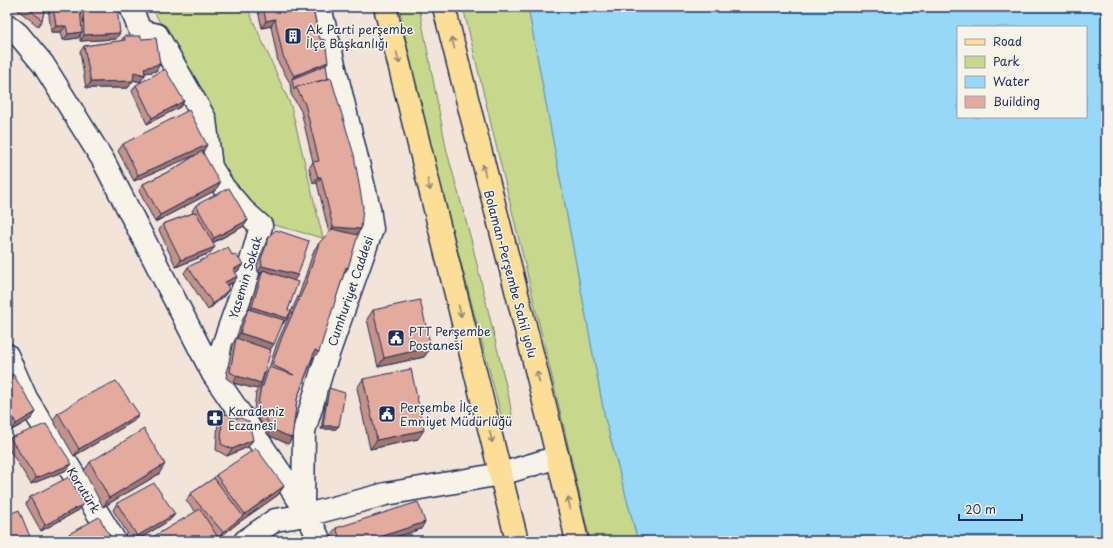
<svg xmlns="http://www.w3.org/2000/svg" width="1113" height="548" viewBox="0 0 1113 548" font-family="'Playpen Sans',sans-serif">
<rect width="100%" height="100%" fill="#f3e4d9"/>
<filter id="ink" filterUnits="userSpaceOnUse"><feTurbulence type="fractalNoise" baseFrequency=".025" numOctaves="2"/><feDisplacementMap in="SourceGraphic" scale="8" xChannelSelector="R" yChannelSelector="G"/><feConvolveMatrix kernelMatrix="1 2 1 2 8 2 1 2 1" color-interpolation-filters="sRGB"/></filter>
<g filter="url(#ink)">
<path fill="#c7d78c" stroke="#718375" d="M152,7h95l44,99 32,132 -57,-15 -53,-57 -42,-121z
M399,7h20l28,145 24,87 38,159 4,23 -10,1 -82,-310z
M463,7h65l77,411 33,123h-48c-40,-178 -85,-356 -127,-534z"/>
<path fill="#97d7f8" stroke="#6594ba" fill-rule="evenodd" d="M528,7h578v534h-468l-33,-123zM958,27h128v90h-128z"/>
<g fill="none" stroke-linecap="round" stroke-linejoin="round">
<g stroke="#1b2f5e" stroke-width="25">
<path id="minor" d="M131,7l9,24 17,4 48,84 6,48 13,21 19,22 18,16 -17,60 -31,88
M7,25l11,9 25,30 60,96 110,214 90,132 17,35
M7,355l19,43 89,143
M303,506l1,-75 18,-60 50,-142 -3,-21 -49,-201
M245,541l30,-21 32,-5 79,-21 115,-20 57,-17"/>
</g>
<g stroke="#1b2f5e" stroke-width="25">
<path id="major" d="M385,7l132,534
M444,7c44,178 93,355 133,534"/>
</g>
<use href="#minor" stroke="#f7f3e8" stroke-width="22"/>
<use href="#major" stroke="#fcde96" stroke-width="22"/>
</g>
<path fill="#c39288" stroke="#1b2f5e" d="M14,7h31l-3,13 -4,6z
M48,7h69l-1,32 -36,2v-6l-2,3 -15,2 -2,-8h-10z
M257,7h60l-3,6 47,216 -5,6 -8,33 -4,6h-1l-29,84 -1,-1 -16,42 -5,39 -4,6 -20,-9 -14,-25 2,-18 5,-6 4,-13 4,-5 8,-25 23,-51 14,-42 5,-7 10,-10 -12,-50h-4l-4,-15 4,-6 -12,-51 -10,-17 -1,-11 -12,-21 -7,-36 -9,2z
M124,36l17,3 19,25 -4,7 -11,2v2l-5,7 -7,-2 -5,8h-42l-6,-36 4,-6 37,-5z
M136,85l48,16 -4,6 -33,17 -15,-33z
M123,144l80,8 13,38 -61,32 -16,-31 4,-7 31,-15 23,-15 -63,27 -16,-30z
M196,205l52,15 -4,6 -31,17 -3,10 -34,14 -17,-37 4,-6 30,-11 -1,-2z
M270,235l24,46 -6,29 -1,8 -4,6h-1l-12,26 -13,39 -24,-6 -7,-5 6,-33 4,-7 8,-22 5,-7 10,-32 2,-4 -3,-1 -1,-7 9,-23z
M232,255l11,9 -5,7 -3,1 -1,10 -7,4 2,3 -5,7 -16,14 -24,-37 4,-6z
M373,310l58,37 -7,10 -46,10 -11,-48z
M7,378l29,34 -5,7 -19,11 -3,-5 -2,2z
M363,379l55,60 -48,10 -13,-61z
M329,388l7,41h-15l6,-38z
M58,413l76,8 -60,35 -21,-36z
M222,415l26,32 -21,9 -11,-6 2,-29z
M10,438l57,32 -36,14 -24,-38v-3z
M90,462l69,12 -56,33 -19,-36z
M216,475l68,11 -6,9 -40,28 -19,15 -2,-2 -3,5h-68l50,-29 -10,-11 4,-7 24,-16z
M30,497l49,13 -38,21 -15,-27z
M117,503l58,11 -5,6 -34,21h-4l-19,-31z
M336,528l85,1 -38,12h-49l-3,-7z
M69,534l44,7h-48v-1z"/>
<path fill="#9f776f" stroke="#1b2f5e" d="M275,19l-4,7 -9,2 4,-7z
M56,26h10l-5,6h-10z
M82,32l-4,6 -15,2 5,-6z
M120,33l-4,6 -36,2 4,-6z
M328,62l-5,7 -31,10 2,-3z
M160,64l-4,7 -16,3 5,1 -5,7 -10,-3 4,-7 10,-4z
M133,81l-5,7h-42l5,-6z
M184,101l-4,6 -33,17 5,-6z
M207,145l-4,7 -69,29 4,-6z
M318,177h3l-4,6h-4z
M220,183l-4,7 -61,32 5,-7z
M248,220l-4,6 -34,18 4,-6z
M333,227l28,2 -5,6 -27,-1z
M215,247l-5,6 -34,14 5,-7z
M243,264l-5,7 -9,5 4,-6z
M262,266l36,9 -4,6 -31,-11 -2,3 -3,-1z
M346,267l2,1 -4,6 -3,-1z
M238,276l-4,6 -14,6 5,-6z
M229,289l-5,7 -16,14 5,-6z
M252,307l35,11 -4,6 -36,-10z
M240,333l34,11 -4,6 -34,-11z
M431,347l-7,10 -46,10 6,-9z
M315,350l4,2 -5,6 -3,-1z
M237,376l24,7 -4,6 -24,-6z
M36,412l-5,7 -19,11 4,-6z
M139,414l-5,7 -60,35 5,-7z
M14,419l-5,6 -2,2v-4z
M323,426h16l-3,3h-15z
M272,429l20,9 -4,6 -20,-9z
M424,430l-6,9 -48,10 7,-9z
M253,440l-5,7 -21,9 5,-7z
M72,464l-5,6 -36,14 5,-6z
M165,464l-6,10 -56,33 6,-9z
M284,486l-6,9 -40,28 -19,15 4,-6 20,-16 2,-2z
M84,504l-5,6 -38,21 4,-6z
M175,514l-5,6 -34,21h-2l3,-5z
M425,522l-4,7 -38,12h-15z"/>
<path fill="#e3aa9e" stroke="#1b2f5e" d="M26,7h19l-3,13z
M53,7h27l2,25 -14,2 -2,-8h-10z
M83,7h34l3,26 -36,2z
M263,7h54v2l-4,1 7,29 5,1 3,22 -34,14 -11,-20 -8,-37 -9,2z
M124,36h17v3l15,-1 4,26 -16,4 1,7 -11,-3 -1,9 -42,1 -7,-36 41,-6z
M326,65l2,14 -32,8 -2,3 -2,-11z
M165,69l19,32 -32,17 -16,-33z
M331,78l23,77 9,52 -2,22 -28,-2 -12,-50h-3l-5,-15 6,-1 -14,-57 -9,-17z
M189,110l18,35 -69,30 -15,-31z
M202,151l18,32 -60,32 -17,-31 31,-15z
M229,188l19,32 -34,18 -18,-33z
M196,212l19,35 -34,13 -18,-36z
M332,229l26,6 -10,33 -2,-1 -27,85 -4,-2 -18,49 -5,39 -20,-9 -14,-25 3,-18h2l6,-19 25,8 -22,-10 10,-28 23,-51 14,-43z
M276,230l33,11 -11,34 -36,-9 -1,-7 9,-24z
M228,247l4,8 3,-1 8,10 -10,6 5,6 -13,6 4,7 -16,15 -25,-37z
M263,270l35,12 -10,28 3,1 -4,7 -35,-11z
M420,300l11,47 -47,11 -11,-48z
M248,309l36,11 -10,24 -34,-11z
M236,338l35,12 -10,33 -24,-7 -7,-4z
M411,369l13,61 -47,10 -14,-61z
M13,374l23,38 -20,12 -2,-5 -7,4v-45z
M116,381l23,33 -60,35 -21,-36 29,-18z
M329,388l16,5 -6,33h-16z
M228,414l3,4h10l8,4 4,18 -21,9 -11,-5 1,-29z
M46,424l26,40 -36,14 -26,-40z
M144,429l21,35 -56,34 -19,-36z
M256,448l28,38 -39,28 -29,-39z
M69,477l15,27 -39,21 -15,-28z
M214,478l29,38 -20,16 -33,-38z
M154,483l21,31 -38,22 -20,-33z
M418,502l7,20 -57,19h-27l-5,-13z
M200,509l17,27 -5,5h-66z
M19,510l12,29 -5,2h-19v-26z
M99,517l14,24h-40l-4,-7z
M411,534l2,7h-26z"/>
<defs><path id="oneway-shaft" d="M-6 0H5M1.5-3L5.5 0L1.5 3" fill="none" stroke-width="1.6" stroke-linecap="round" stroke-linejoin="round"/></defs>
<g stroke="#8c867a">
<use href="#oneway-shaft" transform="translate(453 43) rotate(-104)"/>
<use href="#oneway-shaft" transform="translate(398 58) rotate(76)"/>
<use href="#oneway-shaft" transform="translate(484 170) rotate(-105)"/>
<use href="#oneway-shaft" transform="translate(429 185) rotate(76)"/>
<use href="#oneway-shaft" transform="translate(460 311) rotate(76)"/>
<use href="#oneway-shaft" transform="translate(538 377) rotate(-105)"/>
<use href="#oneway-shaft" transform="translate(491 437) rotate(76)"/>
<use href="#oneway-shaft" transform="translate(569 503) rotate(-103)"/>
</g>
</g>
<defs>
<g id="building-square" transform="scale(0.9)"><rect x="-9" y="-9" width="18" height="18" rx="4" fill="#1b2f5e" stroke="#f7f3e8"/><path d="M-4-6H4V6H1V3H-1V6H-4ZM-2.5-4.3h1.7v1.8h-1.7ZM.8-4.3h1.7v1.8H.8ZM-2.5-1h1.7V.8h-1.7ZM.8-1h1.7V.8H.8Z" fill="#fff"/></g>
<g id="civic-square" transform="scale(0.9)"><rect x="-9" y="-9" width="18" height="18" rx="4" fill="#1b2f5e" stroke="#f7f3e8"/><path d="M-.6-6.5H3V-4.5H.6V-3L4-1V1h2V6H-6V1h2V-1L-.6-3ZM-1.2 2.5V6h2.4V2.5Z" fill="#fff"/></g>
<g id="pharmacy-square" transform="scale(0.9)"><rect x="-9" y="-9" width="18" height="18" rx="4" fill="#1b2f5e" stroke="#f7f3e8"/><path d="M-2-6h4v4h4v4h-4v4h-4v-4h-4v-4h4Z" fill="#fff"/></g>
</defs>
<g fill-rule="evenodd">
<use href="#building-square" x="293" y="36"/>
<use href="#civic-square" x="396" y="338"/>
<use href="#civic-square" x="387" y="414"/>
<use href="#pharmacy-square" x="215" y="418"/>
</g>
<g text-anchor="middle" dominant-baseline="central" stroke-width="3" stroke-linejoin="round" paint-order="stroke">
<g font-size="12" fill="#1b2f5e" stroke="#f7f3e8" text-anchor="start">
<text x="306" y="29">Ak Parti perşembe<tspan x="306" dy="14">İlçe Başkanlığı</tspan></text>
<text x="409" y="331">PTT Perşembe<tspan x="409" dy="14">Postanesi</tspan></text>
<text x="400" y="407">Perşembe İlçe<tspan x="400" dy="14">Emniyet Müdürlüğü</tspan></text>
<text x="228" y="411">Karadeniz<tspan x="228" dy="14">Eczanesi</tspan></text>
</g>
<g font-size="12" fill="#1b2f5e" stroke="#f7f3e8">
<text transform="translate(511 274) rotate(75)">Bolaman-Perşembe Sahil yolu</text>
<text transform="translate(245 277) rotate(-73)">Yasemin Sokak</text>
<text transform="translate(350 291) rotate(-71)">Cumhuriyet Caddesi</text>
<text transform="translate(84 490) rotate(58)">Korutürk</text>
</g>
</g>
<rect width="1113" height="548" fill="none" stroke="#f7f3e8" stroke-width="24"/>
<rect x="12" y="12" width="1089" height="524" fill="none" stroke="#1b2f5e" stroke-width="1.5" filter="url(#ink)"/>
<rect x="957" y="26" width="130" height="92" fill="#f7f3e8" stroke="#9fa5b1"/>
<rect x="965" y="39" width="20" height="6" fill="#fcde96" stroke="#9fa5b1"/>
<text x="993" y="46" font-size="12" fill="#1b2f5e">Road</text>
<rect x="965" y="56" width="20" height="12" fill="#c7d78c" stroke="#9fa5b1"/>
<text x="993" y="66" font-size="12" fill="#1b2f5e">Park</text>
<rect x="965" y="76" width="20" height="12" fill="#97d7f8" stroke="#9fa5b1"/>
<text x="993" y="86" font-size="12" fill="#1b2f5e">Water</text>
<rect x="965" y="96" width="20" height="12" fill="#e3aa9e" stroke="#9fa5b1"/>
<text x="993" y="106" font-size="12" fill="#1b2f5e">Building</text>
<path d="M959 514v6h63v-6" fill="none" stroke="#1b2f5e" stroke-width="2"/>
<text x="965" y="514" font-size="12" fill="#1b2f5e" stroke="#f7f3e8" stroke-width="3" paint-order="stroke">20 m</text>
</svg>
